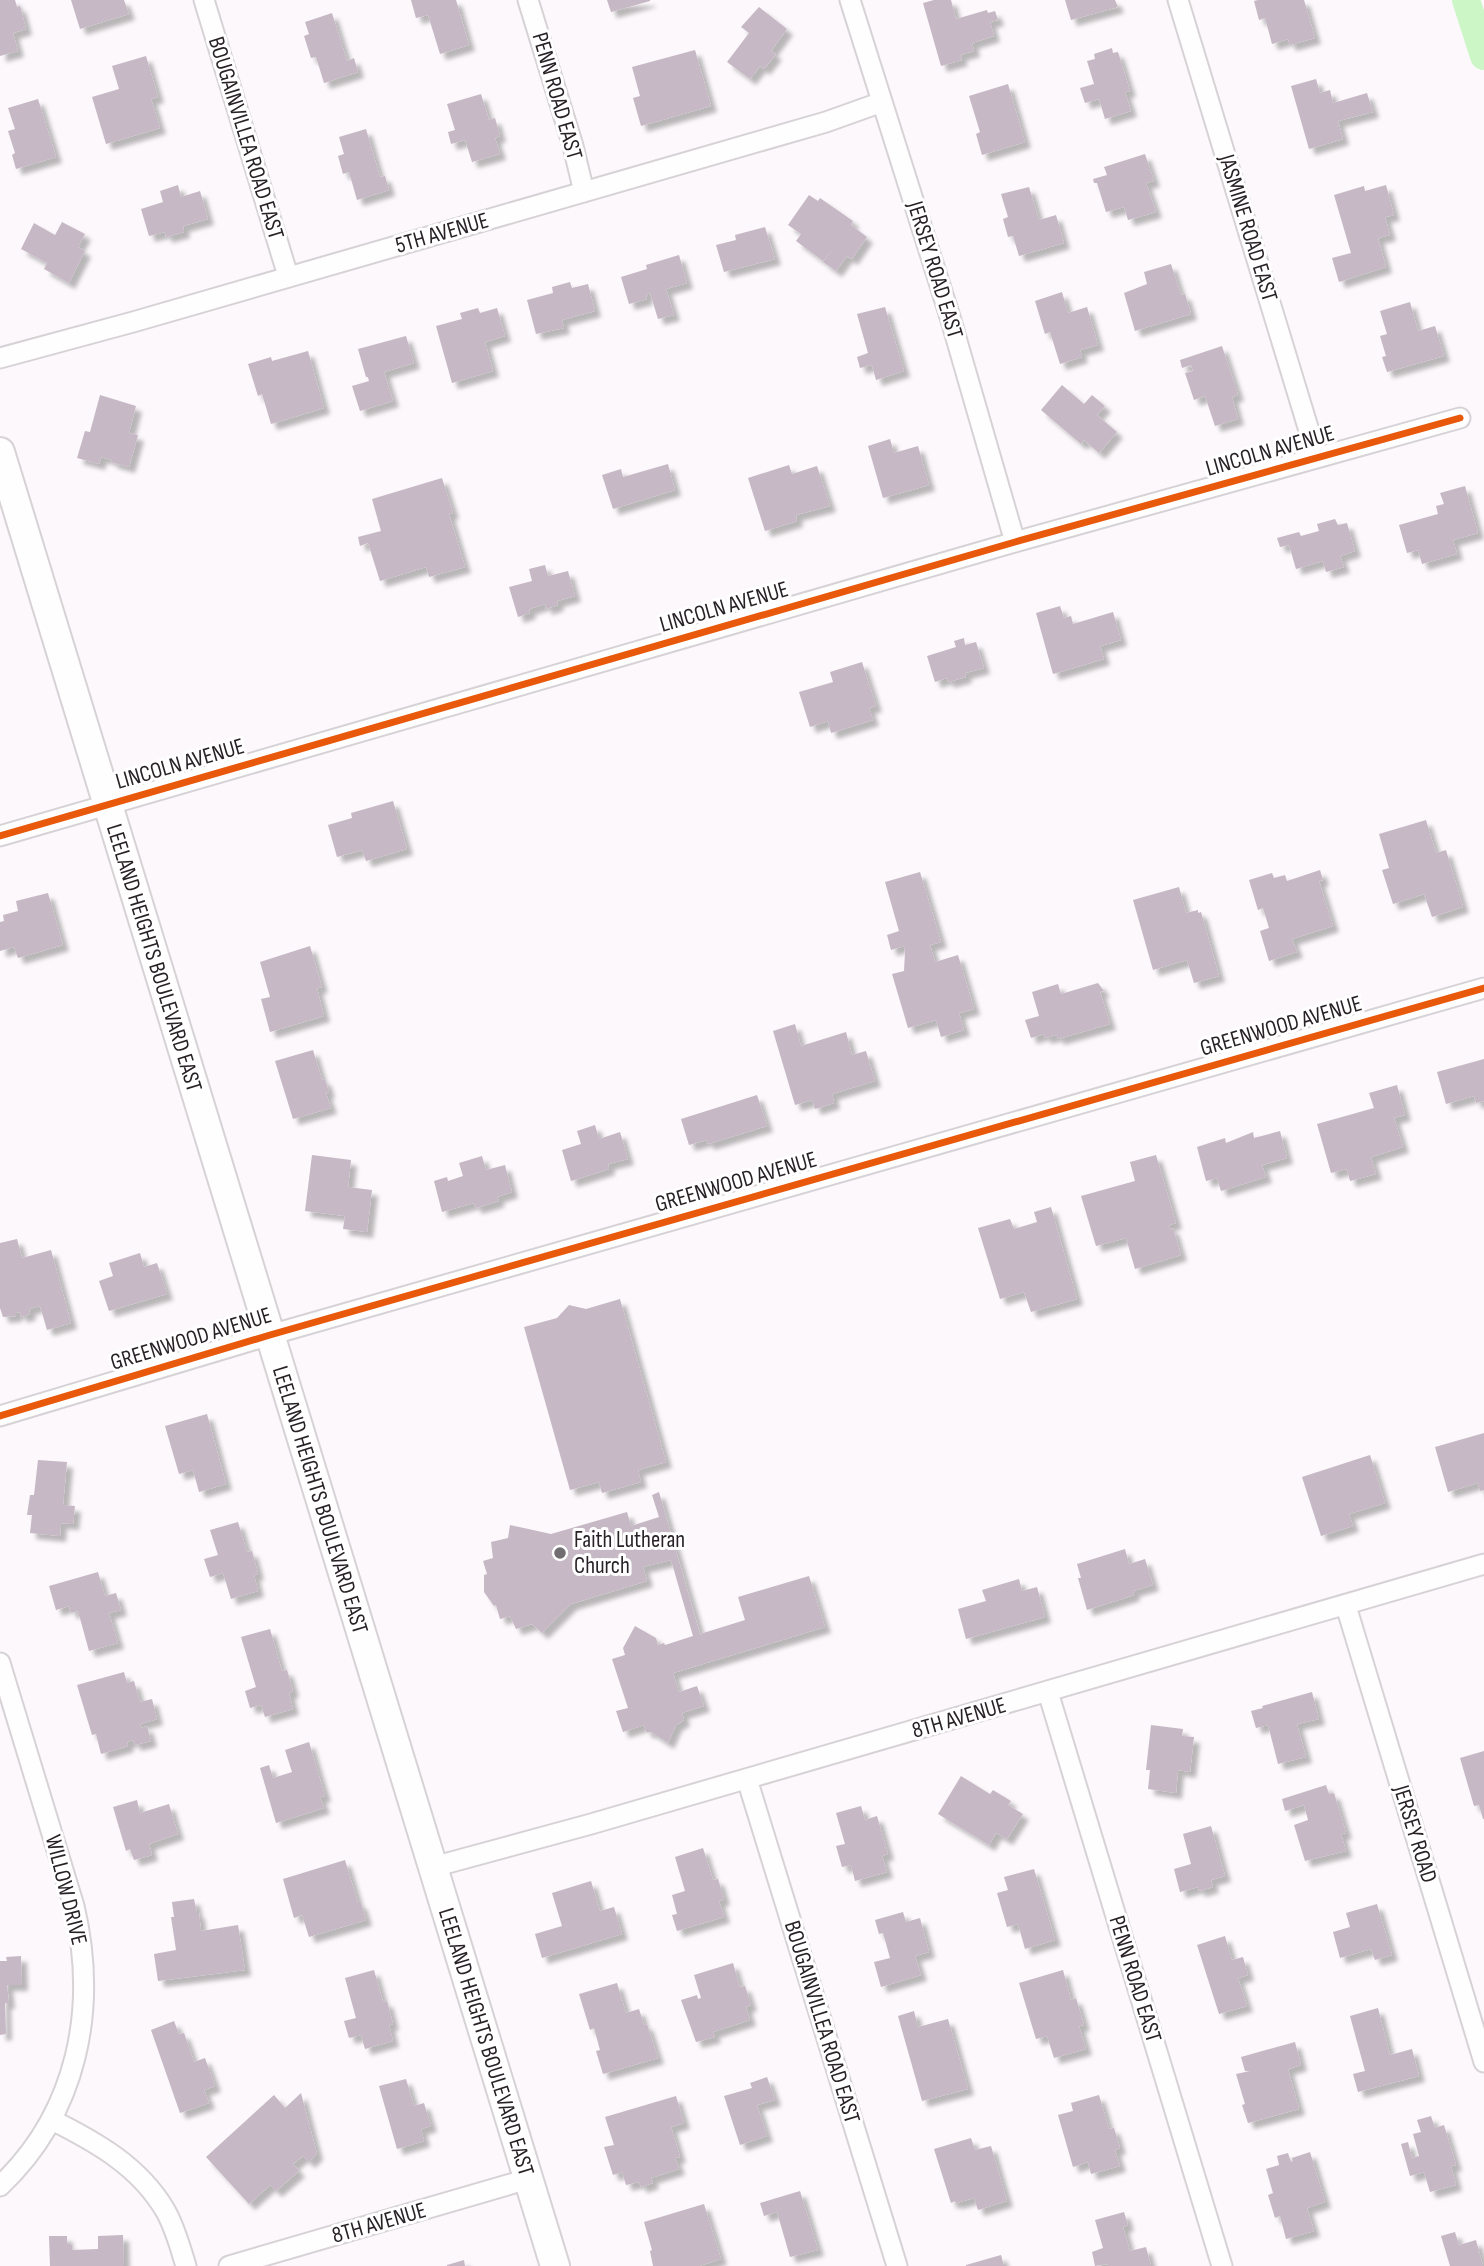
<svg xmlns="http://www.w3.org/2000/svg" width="1484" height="2266" viewBox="0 0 1484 2266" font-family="'Sofia Sans Condensed',sans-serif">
<defs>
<filter id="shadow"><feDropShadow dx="6" dy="6" stdDeviation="2" flood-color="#0004"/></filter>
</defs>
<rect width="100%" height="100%" fill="#fcf8fb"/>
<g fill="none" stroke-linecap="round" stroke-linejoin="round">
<path stroke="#cdf6c7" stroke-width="28" d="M1466,0l18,56"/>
</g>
<path fill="#c6b8c4" filter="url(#shadow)" d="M0,0h15l2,7 3,-1 6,23 -13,4 5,18 -18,5z
M71,0h53l5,14 -49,15z
M411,0h45l13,45 -29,9 -12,-39 -12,3z
M607,0h43v1l-39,11z
M934,0h17l5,19 31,-9 1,3 7,-2 3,9 -8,2 4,14 -22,7 2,8 -14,4 2,5 -21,6 -18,-63z
M1065,0h50l3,7 -47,13z
M1258,0h46l11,38 -25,7 -2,-6 -16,5 -7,-26 -6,2 -5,-19z
M759,7l28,22 -16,22 5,3 -12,15 -4,-3 -10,13 -23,-17 22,-29 -8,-6z
M332,13l15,48 7,-3 4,14 -34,11 -8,-26 -5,1 -7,-22 5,-2 -4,-12z
M1112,48l1,5 5,-1 12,39 -5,1 6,19 -26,8 -6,-20 -14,4 -5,-15 14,-4 -7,-23 8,-2 -1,-5z
M695,50l16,56 -70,20 -8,-28 7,-2 -8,-29z
M146,56l12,41 -7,2 9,29 -54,16 -14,-47 27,-8 -7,-23z
M1316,79l4,14 10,-3 3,13 34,-10 6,19 -35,9 5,18 -34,10 -18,-63z
M1008,84l17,58 -43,13 -6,-21 4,-2 -11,-36z
M481,94l8,26 6,-2 5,18 -5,2 5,16 -28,8 -7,-22 -14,4 -3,-12 7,-2 -8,-26z
M38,99l18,58 -40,12 -4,-14 3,-2 -7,-22 7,-2 -7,-21z
M366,129l14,48 5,-1 4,14 -32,10 -8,-28 -6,2 -5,-18 6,-2 -5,-17z
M1145,154l9,27 -8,2 10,29 -28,8 -4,-13 -18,5 -9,-29h-3l-1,-4 14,-4 -3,-8z
M178,185l3,12 19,-6 8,28 -25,7 1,6 -18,5 -1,-5 -16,4 -8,-27 22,-7 -3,-11z
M1386,185l8,30 -9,2 5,18 -12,3 8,29 -47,15 -7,-24 19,-5 -17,-58 30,-9 1,5z
M1029,187l10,33 17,-5 8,28 -45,13 -6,-20 -5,1 -5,-18 5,-2 -7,-23z
M809,195l9,6 2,-3 33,23 -2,4 16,12 -15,22 -5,-3 -11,15 -13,-9 11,-15 -11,14 -27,-20 5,-7 -13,-9z
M62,222l23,12 -7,13 7,4 -16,32 -25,-14 3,-6 -26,-14 13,-26 21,12z
M765,227l10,32 -51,13 -8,-27 20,-5 -1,-5z
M679,255l8,28 -21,6 8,26 -16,4 -8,-26 -4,2 1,4 -18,5 -8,-27 26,-8 -1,-4z
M1171,264l10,31 4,-1 6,20 -56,17 -11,-38 23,-9 -3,-12z
M570,282l2,6 16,-4 7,27 -33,9 2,8 -28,6 -9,-34 26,-7 -1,-6z
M1062,292l6,21 19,-6 11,38 -18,5 2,7 -22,7 -10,-32 -5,2 -10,-33z
M1410,302l8,29 17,-5 9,30 -57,16 -5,-15 4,-1 -6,-20 7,-2 -7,-23z
M885,307l19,64 -28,9 -4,-15 -12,3 -3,-11 11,-4 -11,-39z
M478,308l2,5 17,-5 8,28 -20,6 8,29 -41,12 -16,-57 26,-7 -2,-6z
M406,336l8,27 -30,9 9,29 -33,10 -8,-25 17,-5 -1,-4h-2l-8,-28z
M1222,346l16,49 -6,2 6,22 -23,7 -10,-30 -11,4 -9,-27 8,-2 -2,-6 -9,3 -2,-8z
M308,351l16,57 -53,16 -9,-30 -4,2 -10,-32 23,-7 1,4z
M1062,385l22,19 8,-9 13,11 -8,9 20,17 -18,21 -15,-13 -3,4 -40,-34z
M100,395l36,11 -7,27 9,2 -9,32 -18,-5 1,-2 -11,-3 -2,7 -22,-6 8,-27 5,1z
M890,439l4,14 24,-7 11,39 -46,13 -15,-52z
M668,464l7,26 -62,19 -11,-34 19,-6 2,8z
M789,465l3,9 25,-8 13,40 -34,9 1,6 -32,10 -17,-53z
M442,478l11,35 -4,1 16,53 -36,10 -3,-10 -46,14 -12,-38 -8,3 -2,-9 23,-6 -9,-32z
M1465,486l13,47 -25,7 4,14 -35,10 -4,-14 -11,3 -8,-28 39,-11 -2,-8 8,-2 -4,-11z
M1335,519l3,6 9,-2 8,28 -15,5 4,11 -18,5 -3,-11 -27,8 -7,-24 -9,2 -3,-9 22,-6 2,4 18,-5 -2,-7z
M545,565l3,11 20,-5 7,25 -18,5 1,4 -12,4 -1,-5 -16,5 1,4 -12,4 -9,-30 23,-6 -3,-12z
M1060,606l4,12 7,-2 2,8 40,-12 8,28 -21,6 4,13 -51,15 -17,-61z
M964,638l1,7 11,-3 8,26 -19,5 1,4 -18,5 -1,-4 -12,4 -8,-26 29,-9 -2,-6z
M862,662l14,44 -7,2 4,12 -42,13 -3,-12 -18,6 -11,-35 34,-10 -3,-10z
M393,801l14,48 -41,12 -4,-11 -25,7 -9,-32 24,-7 -1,-5z
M1426,820l10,33 10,-3 17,57 -31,10 -8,-23 -31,10 -11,-34 7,-2 -10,-34z
M1320,870l3,10 -4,1 14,45 -41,13 5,13 -28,9 -9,-30 9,-3 -6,-20 -5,2 -9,-30 23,-7 2,5 11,-3 2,6z
M920,872l21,70 -11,3 5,17 23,-7 16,54 -15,4 5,17 -23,7 -5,-17 -28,8 -16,-54 12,-3 1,-19 -1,-6 -13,4 -4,-15 12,-4 -14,-49z
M1179,887l7,26 12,-3v3l3,-1 18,64 -25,7 -7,-23 -34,10 -20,-70z
M48,893l15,52 -45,13 -4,-11 -14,4v-29l4,-1 -1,-6 15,-4 -2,-10z
M310,946l12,41 -5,1 7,28 -54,16 -9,-33 9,-2 -10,-35z
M1098,983l6,8 -4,1 10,32 -52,15 -1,-4 -12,3 -1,-4 -13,4 -6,-18 14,-4 -7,-24 26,-8 3,10z
M795,1024l6,22 45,-14 6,23 14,-4 9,30 -43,13 2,9 -19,6 -3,-9 -17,5 -22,-74z
M313,1050l9,30 3,-1 4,13 -3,1 5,15 -38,11 -18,-58z
M1484,1059v42l-8,2 -2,-7 -28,8 -9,-32z
M1397,1085l8,30 -11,3 9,29 -32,10 5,17 -26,7 -3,-12 -16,4 -14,-49 57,-16 -5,-15z
M757,1095l10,31 -59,18 -1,-4 -18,5 -8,-26z
M595,1125l4,14 21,-7 8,27 -20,5 1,5 -38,12 -9,-31 19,-6 -4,-13z
M1280,1131l7,27 -25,7 4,12 -45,14 -4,-13 -11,3 -9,-34 28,-9 1,5 27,-11 1,6z
M312,1155l39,5 -3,27 24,3 -5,42 -24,-3 2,-13 -40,-5z
M1156,1155l20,68 -7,2 1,4 3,-1 8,27 -46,14 -9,-31 -30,8 -15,-50 54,-15 -5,-19z
M482,1156l4,14 19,-5 7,27 -15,5 2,4 -23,7 -2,-5 -32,9 -8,-31 13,-4 1,4 15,-5 -4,-13z
M1051,1207l26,92 -46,13 -7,-20 -24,7 -22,-71 32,-9 4,10 23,-7 -3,-10z
M17,1239l5,19 29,-8 20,73 -24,7 -7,-24 -11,3 1,5 -9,3 -1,-5 -4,1v3l-13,1 -3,-9v-65z
M140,1253l4,14 13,-4 10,31 -58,17 -10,-30 14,-5 -4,-13z
M620,1299l46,163 -28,8 3,12 -39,11 -3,-11 -29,8 -46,-163 33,-9 12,-13 17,4z
M207,1414l19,70 -27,8 -6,-22 -14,4 -14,-48z
M1484,1433v57l-4,1 -2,-8 -30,9 -13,-45z
M1370,1455l15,48 -36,11 4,12 -32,10 -19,-59z
M38,1460l29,2 -4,43 12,1 -2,18 -12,-1 -1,13 -30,-3 2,-18h-5l3,-20h4z
M659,1492l41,142 45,-14 -7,-23 71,-21 16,51 -152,46 6,19 18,-6 7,20 -22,7 2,7 -8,5 -8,18 -17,-11h-5l-2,-7 -21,7 -7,-21 12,-3 -16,-49 13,-4 -2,-7 12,-22 21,12 2,7 6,-2 1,2 28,-9 -22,-76 -28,7 4,14 -76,23 -29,29 -10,-9 -16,5 -6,-13 -10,3 -4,-14 -2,1 -10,-14v-17l3,-1 -4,-13 10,-3 -2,-16 17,-4 2,-13 41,9 76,-22 4,14 28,-9 -7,-22z
M238,1522l9,30 5,-1 6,23 -4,1 4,16 -27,8 -8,-26 -13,4 -6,-18 14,-4 -8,-25z
M1125,1549l4,15 16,-5 8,26 -20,6 1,4 -47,15 -9,-32h3l-4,-14z
M98,1572l7,24 11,-3 5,17 -12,3 9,30 -29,8 -11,-40 -7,2 -2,-7 -13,4 -7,-24z
M1019,1579l3,12 15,-4 8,30 -79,22 -8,-30 28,-8 -4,-11z
M270,1629l12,42 5,-1 6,21 -4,2 4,16 -28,8 -4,-12 -11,3 -5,-17 11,-4 -15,-50z
M124,1672l3,11 7,-2 6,21 12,-3 5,20 -17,5 1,4 6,-2 4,15 -16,4 -2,-5 -6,2 1,4 -27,8 -5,-20 -4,1 -15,-50z
M1312,1692l7,27 -22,5 9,33 -28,7 -10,-39 -12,3 -5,-17 12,-3 -1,-2z
M1151,1725l32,4 -1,7 12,1 -4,35 -12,-2 -2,23 -28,-4 2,-19h-4z
M309,1742l16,54 -5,1 4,11 -48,15 -16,-55 9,-3 4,13 19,-6 -7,-22z
M1484,1751v68h-1l-4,-14 -5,1 -14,-48z
M961,1776l29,18 3,-4 18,11 -3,4 15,9 -16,25 -11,-6 -7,12 -51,-31z
M1326,1785l3,9 5,-1 12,40 -5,1 5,17 -41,10 -11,-36 14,-5 -4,-15 -19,6 -3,-12z
M137,1800l3,13 29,-9 9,30 -29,10 3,11 -18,5 -4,-11 -4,2 -13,-44z
M861,1806l4,14 12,-4 11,38 -6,2 5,16 -32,9 -4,-16 -9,2 -6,-21 9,-2 -9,-31z
M1211,1826l14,50 -14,4 2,7 -14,4 -1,-4 -18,5 -6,-23 17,-5 -8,-30z
M703,1848l10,32 5,-1 6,20 -5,2 5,16 -47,14 -5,-16 5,-1 -5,-19 13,-4 -10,-34z
M345,1860l13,43h3l5,17 -57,17 -7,-22 -8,3 -11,-39z
M1034,1869l21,71 -30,9 -7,-25 -11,3 -10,-34 11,-3 -4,-13z
M591,1881l9,30 14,-4 8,27 -80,24 -7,-24 27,-8 -10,-33z
M194,1899l3,14h2l2,18 37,-6 7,45 -87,11 -4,-27 22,-4 -5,-33h3l-2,-15z
M1377,1904l15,51 -17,5 -4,-11 -31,9 -7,-26 17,-5 -4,-14z
M903,1912l3,10 14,-4 9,34 -14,4 6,19 -40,12 -7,-25 16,-4 -7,-25 -4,1 -4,-14z
M1225,1936l7,24 11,-3 5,18 -10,3 9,28 -28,8 -22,-69z
M21,1956l1,29h-15l2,18h-4l1,31 -6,1v-74h7l-1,-4z
M733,1963l7,24 5,-1 6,19 -5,2 4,13 -37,12 2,5 -19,5 -15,-42 16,-5 1,4 3,-1 -7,-23z
M374,1970l9,32 4,-1 6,23 -4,1 4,16 -28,8 -4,-14 -12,3 -5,-17 12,-3 -11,-40z
M1063,1970l8,30 5,-2 8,27 -5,1 7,23 -32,9 -7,-22 -11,3 -17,-56z
M617,1983l9,30 13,-4 5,16 3,-1 11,34 -55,16 -7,-23 4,-1 -6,-22 -4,2 -11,-36z
M1378,2008l12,47 22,-6 7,27 -61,16 -5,-18 12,-3 -15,-55z
M914,2011l4,16 30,-8 20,70 -46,12 -24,-85z
M174,2021l5,13 5,-1 10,29 11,-4 10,28 -11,4 5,13 -29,10 -29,-83z
M1295,2042l6,23 -13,4 11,40 -51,14 -6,-18 3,-1 -9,-30 14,-3h-5l-4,-14z
M767,2077l8,23 -18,5 10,31 -27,9 -16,-49 28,-8 -2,-5z
M406,2079l8,27 10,-3 7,23 -10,3 3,12 -27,8 -18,-63z
M301,2093l16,61 -8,8 -6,-6 -10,8 6,7 -23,20 -6,-6 -21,19 -43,-47 68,-62 11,13z
M1099,2095l10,34 5,-1 6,20 -5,2 5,16 -29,8 -3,-12 -15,5 -15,-52 15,-4 -2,-8z
M676,2096l8,27 -13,4 9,30 -5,1 4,11 -28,9 2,5 -12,4 -2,-5 -13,3 -4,-13 -9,3 -9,-28 10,-2 -9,-28z
M1431,2116l4,12 9,-3 12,40 -5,1 5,19 -26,7 -6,-20 -14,4 -9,-32 7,-2 4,16 7,-2 -6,-22 8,-2 -4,-12z
M971,2138l4,12 16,-4 16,55 -29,9 -4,-12 -18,5 -1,-2 -4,2 -17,-54z
M1310,2152l15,50 -18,6 7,23 -28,8 -6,-23 -5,2 -7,-23 5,-2 -7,-24 13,-4 -2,-9 11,-3 3,9 2,-1 -1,-3z
M800,2191l18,59 -28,7 -13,-45 -13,4 -4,-13z
M704,2204l17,55 -22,7h-46l-3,-15 2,-1 -8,-28z
M1124,2212l4,13 -5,2 7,24 16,-4 5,19h-43v-2l-13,2 -3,-14 11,-4 -8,-28z
M1455,2232l4,13 17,-5 7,26h-33l-9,-30z
M123,2235l1,31h-74l-1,-30h18v9h5v5l26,-1v-13z
M1001,2255l3,11h-38v-1z
M464,2260l1,6h-18v-1z"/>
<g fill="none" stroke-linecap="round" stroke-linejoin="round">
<g stroke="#d7d2d6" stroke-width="23">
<path id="minor" d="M204,0l84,276
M528,0l45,146 11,46
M850,0l100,317 65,225
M1178,0l139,457
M0,358l133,-36 693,-200 56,-20
M0,836l1015,-294 445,-124
M0,1416l270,-81 1214,-347
M1346,1606l138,456
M0,1663l74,243c24,102 4,206 -74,280
M1048,1692l174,574
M747,1779l150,487
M433,1867l158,-43 893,-260
M52,2120c44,22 87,46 113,90 10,17 15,37 21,56
M229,2266l299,-87"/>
</g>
<g stroke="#d7d2d6" stroke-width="32">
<path id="secondary" d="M0,452l555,1814"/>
</g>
<use href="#minor" stroke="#fffefe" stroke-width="19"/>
<use href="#secondary" stroke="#fffefe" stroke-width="28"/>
<g stroke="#fff" stroke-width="11">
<path id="cycleway" d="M0,836l1015,-294 445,-124
M0,1416l270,-81 1214,-347"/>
</g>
<use href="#cycleway" stroke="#e8590c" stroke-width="7"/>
</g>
<circle fill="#726d71" stroke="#fff" stroke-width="2.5" cx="560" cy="1553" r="7"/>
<g text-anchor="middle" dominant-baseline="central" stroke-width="6" stroke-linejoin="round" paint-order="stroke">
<g font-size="23" fill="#282227" stroke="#fff">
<text transform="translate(557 96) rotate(74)">PENN ROAD EAST</text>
<text transform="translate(246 138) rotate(73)">BOUGAINVILLEA ROAD EAST</text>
<text transform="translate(1248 228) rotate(73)">JASMINE ROAD EAST</text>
<text transform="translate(442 233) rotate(-16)">5TH AVENUE</text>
<text transform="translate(935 270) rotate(73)">JERSEY ROAD EAST</text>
<text transform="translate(1270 451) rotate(-16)">LINCOLN AVENUE</text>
<text transform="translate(724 607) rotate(-16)">LINCOLN AVENUE</text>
<text transform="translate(180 764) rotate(-16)">LINCOLN AVENUE</text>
<text transform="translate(154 958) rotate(73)">LEELAND HEIGHTS BOULEVARD EAST</text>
<text transform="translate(1281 1026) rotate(-16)">GREENWOOD AVENUE</text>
<text transform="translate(736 1182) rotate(-16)">GREENWOOD AVENUE</text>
<text transform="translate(191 1339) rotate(-17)">GREENWOOD AVENUE</text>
<text transform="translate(320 1500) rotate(73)">LEELAND HEIGHTS BOULEVARD EAST</text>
<text transform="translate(959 1718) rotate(-16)">8TH AVENUE</text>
<text transform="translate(1415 1834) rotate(73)">JERSEY ROAD</text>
<text transform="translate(66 1890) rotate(76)">WILLOW DRIVE</text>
<text transform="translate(1135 1979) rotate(73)">PENN ROAD EAST</text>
<text transform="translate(822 2022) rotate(73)">BOUGAINVILLEA ROAD EAST</text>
<text transform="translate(486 2042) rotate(73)">LEELAND HEIGHTS BOULEVARD EAST</text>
<text transform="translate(379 2223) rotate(-16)">8TH AVENUE</text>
</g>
<g font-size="23" fill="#282227" stroke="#fff" text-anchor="start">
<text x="574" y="1540">Faith Lutheran<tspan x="574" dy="26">Church</tspan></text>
</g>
</g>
</svg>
